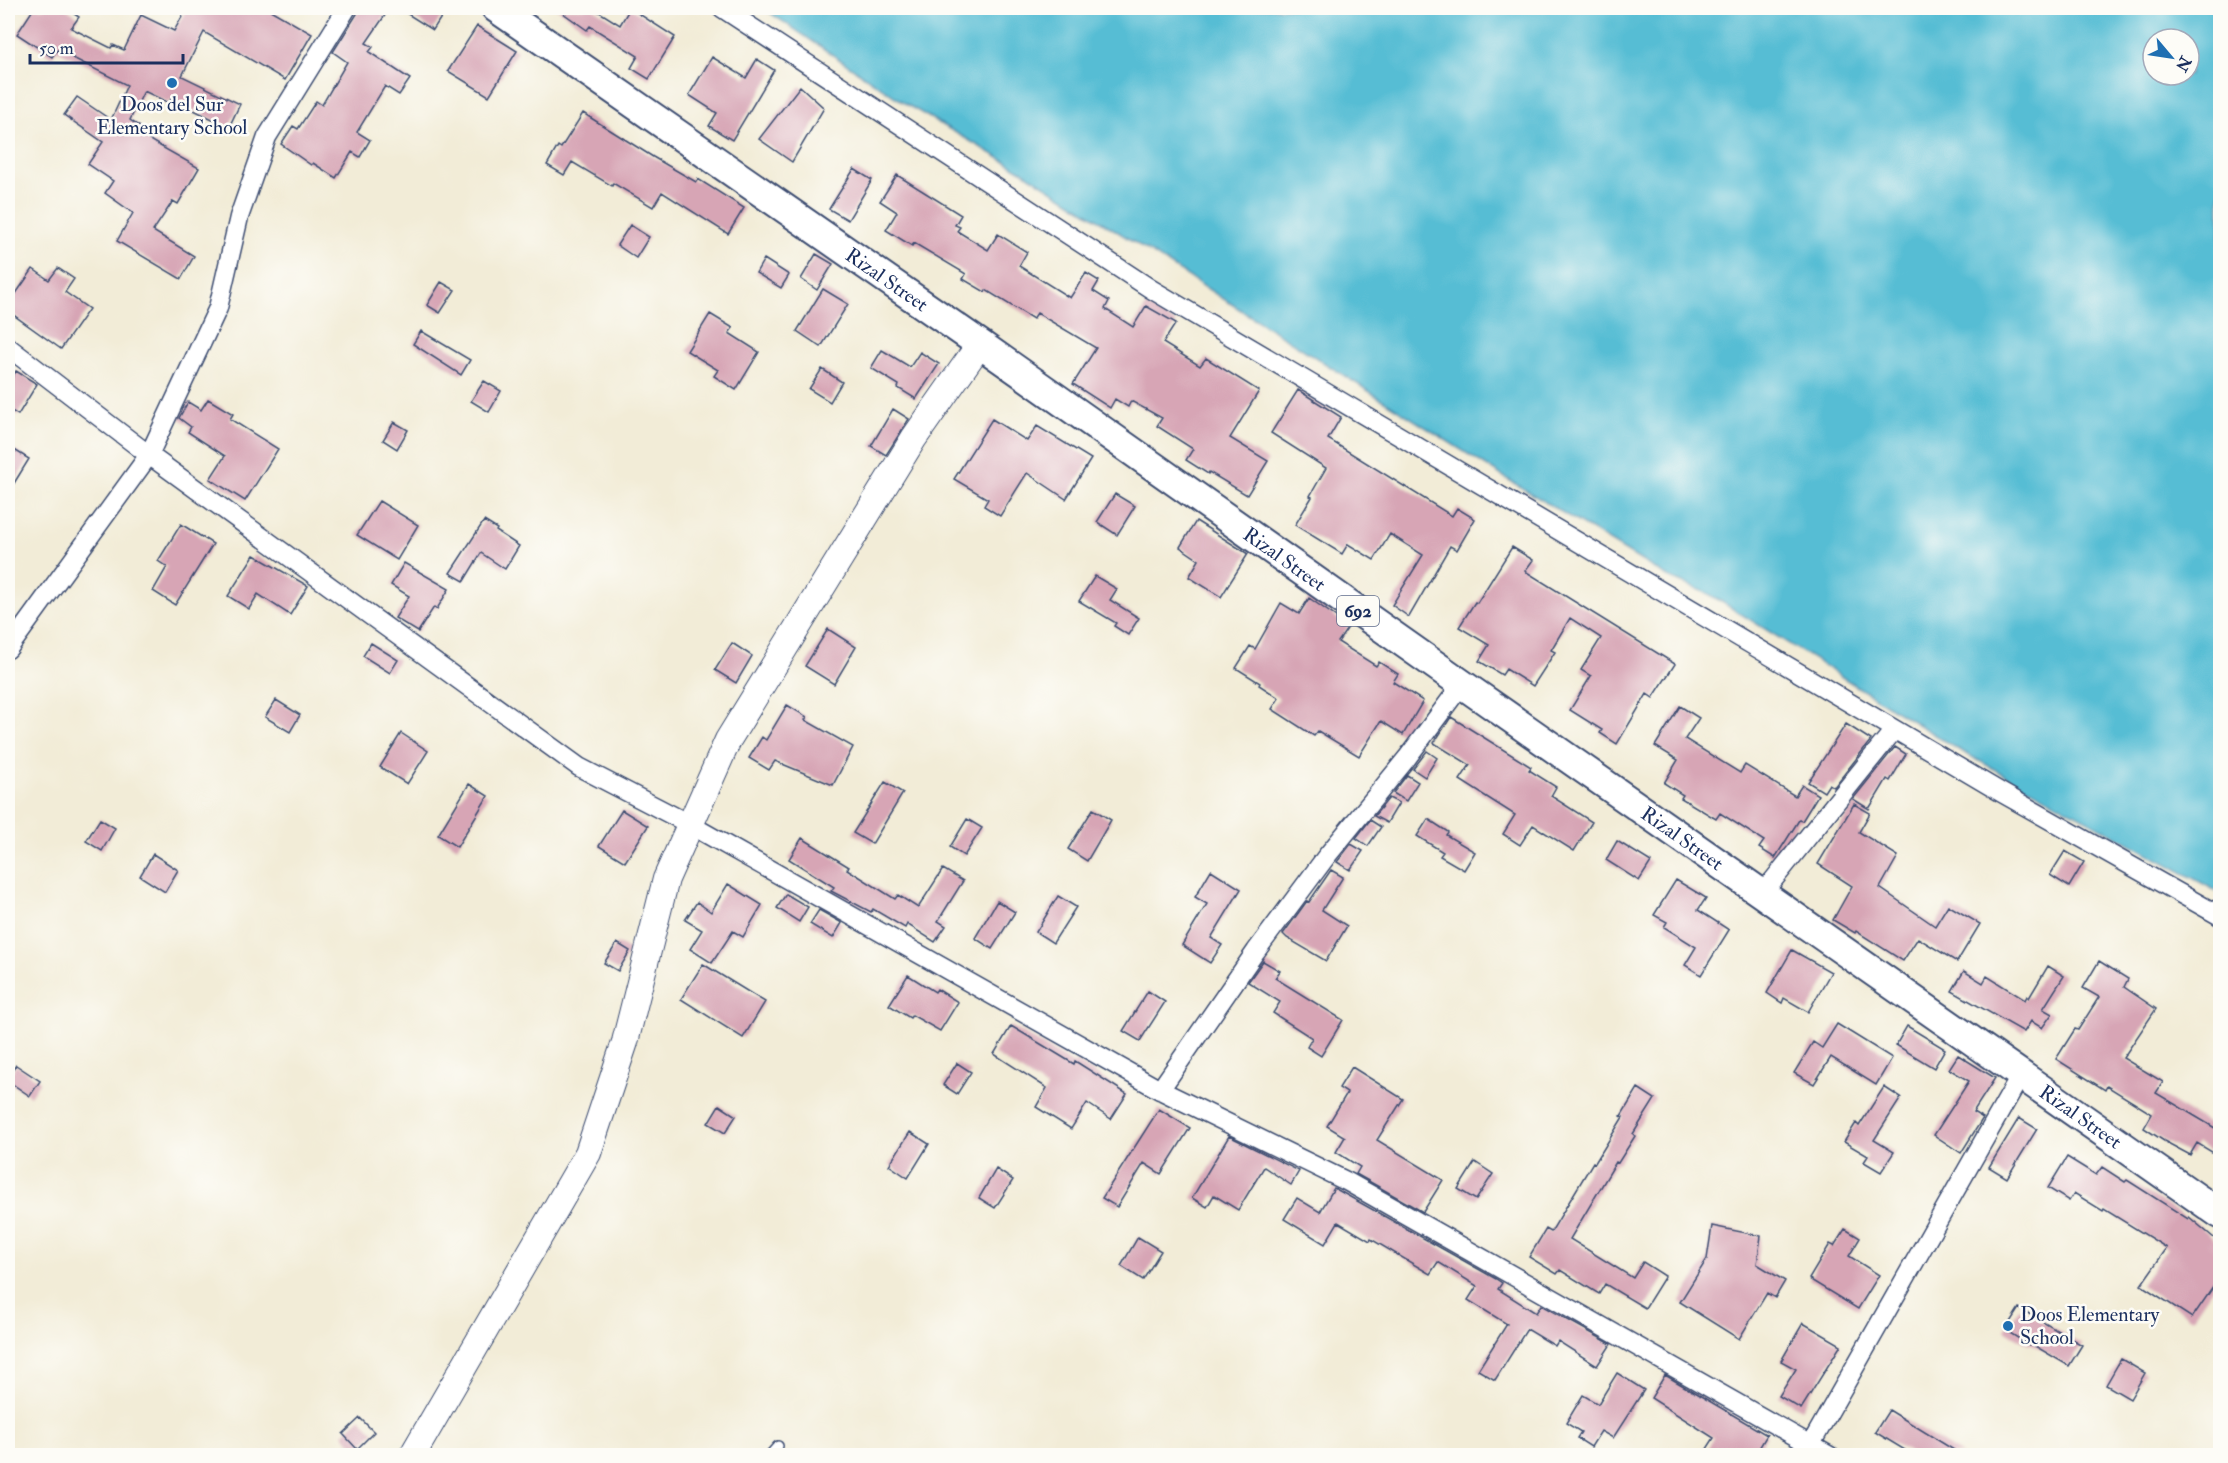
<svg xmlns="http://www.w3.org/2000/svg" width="2228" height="1463" viewBox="0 0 2228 1463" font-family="'IM FELL Double Pica',serif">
<rect width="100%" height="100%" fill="#fdfcf7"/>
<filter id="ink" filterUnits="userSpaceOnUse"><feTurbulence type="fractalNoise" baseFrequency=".0167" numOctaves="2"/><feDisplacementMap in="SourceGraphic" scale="12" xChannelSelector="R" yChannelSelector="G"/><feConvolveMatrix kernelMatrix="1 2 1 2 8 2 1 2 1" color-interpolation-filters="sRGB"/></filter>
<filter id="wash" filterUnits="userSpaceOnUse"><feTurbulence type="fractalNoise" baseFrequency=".008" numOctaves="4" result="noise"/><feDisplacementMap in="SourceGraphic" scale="24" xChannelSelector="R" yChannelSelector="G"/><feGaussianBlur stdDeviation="1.35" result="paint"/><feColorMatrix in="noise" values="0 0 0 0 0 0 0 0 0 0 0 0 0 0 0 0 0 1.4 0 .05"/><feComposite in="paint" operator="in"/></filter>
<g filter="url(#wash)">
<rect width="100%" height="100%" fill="#f2ecd7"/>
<path fill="#56bdd4" stroke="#387699" stroke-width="1.5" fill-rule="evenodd" d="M763,8h1457v885l-266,-146 -245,-153 -41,-17 -164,-100 -482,-306 -116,-67zM2153,39h36v36h-36z"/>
<g id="blocks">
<path fill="#d7a5b5" d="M34,8h31l14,9 -8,11 40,20 2,-3 11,5 17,-35 33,16 13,-23h80l45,26 -27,46 -81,-48 -22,44 58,28 -11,23 -58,-28 -2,4 -25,-12 -14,29 10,7 -3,6 62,35 -21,36 -5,-3 -20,30 41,25 -13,23 -64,-38 16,-28 -28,-20 8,-12 -25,-17 15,-22 -39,-27 13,-18 34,23 16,-35 -70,-35 -5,7 -35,-23z
M358,8h32l-24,35 7,4 -4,5 41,27 -11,16 -14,-9 -28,46 13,8 -10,17 -8,-5 -16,26 -23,-15 -2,2 -30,-21 12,-18 5,3 18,-28 6,4 25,-43 -14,-10 24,-38z
M398,8h49l-14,22z
M556,8h37l27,17 10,-17 45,29 -26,42 -18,-11 7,-12 -48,-30 -3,4z
M477,26l40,25 -28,45 -41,-25z
M712,57l34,21 11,-19 17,11 -42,70 -23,-14 8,-13 -28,-18z
M800,86l24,22 -32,54 -33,-23z
M583,113l70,44 43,25 2,-3 46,29 -16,26 -66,-42 -9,15 -40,-24 -1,3 -40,-24 -8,13 -17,-10 11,-19 3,2z
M854,169l18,11 -24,40 -19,-11z
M897,175l64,40 -6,10 5,2 -3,4 31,19 10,-16 29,18 -8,14 51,32 16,-25 13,8 -6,10 16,10 -4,8 28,18 13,-21 30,17 -13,20 37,23 6,-8 53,33 -29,47 38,23 -21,34 -38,-23 -1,2 -22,-14 7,-11 -36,-23 5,-8 -31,-17 -3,6 -13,-8 -5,9 -37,-24 23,-36 -59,-35 -4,6 -47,-29 -1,2 -22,-13 3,-5 -52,-31 -2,3 -26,-16 11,-18 -17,-11z
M630,225l19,12 -13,21 -19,-13z
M816,254l17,10 -16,26 -16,-11z
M764,259l25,16 -8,13 -25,-15z
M58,268l16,11 -9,13 24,17 -28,40 -53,-38v-6l25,-36 16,11z
M441,282l14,8 -15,23 -13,-8z
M823,289l25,15 -27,43 -24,-16z
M710,314l23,14 -4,5 30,19 -23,38 -22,-14 4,-6 -31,-19z
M421,331l49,29 -9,15 -48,-31z
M882,350l28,17 10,-15 19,12 -23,35 -18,-11 1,-3 -28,-17z
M822,369l20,13 -12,20 -21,-13z
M16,371l21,13 -19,31 -10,-6v-25z
M484,381l17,10 -12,21 -18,-11z
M1298,390l43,27 -13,22 124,77 5,-8 18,11 -18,31 -7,-4 -41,71 -17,-12 31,-50 -33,-21 -16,26 -26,-16 -6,10 -47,-29 17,-28 -2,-1 16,-28 -55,-35z
M208,399l25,15 -3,5 48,30 -33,52 -35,-22 15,-23 -37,-24 3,-5 -12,-9 9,-16 13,8z
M893,409l16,10 -23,36 -15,-9z
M992,419l35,22 10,-15 54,33 -25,40 -39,-26 -27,43 -16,-10 4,-7 -34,-20z
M394,422l14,8 -11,19 -14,-9z
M8,446l21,13 -21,34z
M1115,494l20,12 -18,29 -20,-13z
M379,501l39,24 -21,35 -40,-25z
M484,521l13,8 -1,2 23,15 -14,23 -24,-16 -17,28 -14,-8z
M1196,521l52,33 -27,43 -32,-20 10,-17 -19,-13z
M181,524l32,20 -38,61 -22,-14 14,-24 -9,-6z
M1512,547l21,13 -8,11 150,93 -22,34 -6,-4 -30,50 -17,-11 2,-3 -32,-20 21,-34 -10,-6 20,-32 -31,-20 -19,32 4,2 -22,34 -27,-17 -4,6 -23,-14 10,-16 -30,-18 16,-25 2,1z
M254,555l54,31 -18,29 -32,-21 -9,15 -21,-13z
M404,563l45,26 -12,20 -3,-2 -16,25 -23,-14 14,-22 -18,-11z
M1095,576l22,13 -7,11 29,18 -11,17 -14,-9 2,-3 -37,-22z
M1309,598l40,28 -11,16 38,24 3,-4 19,12 -5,8 30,19 -20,34 -22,-14 -22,35 -41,-25 -4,5 -42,-27 7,-11 -20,-13 1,-2 -24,-15 14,-22 5,3 26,-46 18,11z
M828,629l28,18 -22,37 -29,-18z
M371,643l27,17 -8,13 -27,-17z
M732,643l20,13 -16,27 -21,-13z
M276,700l24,15 -10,17 -25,-15z
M787,705l20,12 -2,3 48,27 -20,38 -58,-24 -6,9 -20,-12 13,-21 4,3z
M1680,706l19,12 -14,21 55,34 5,-8 50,31 7,-11 16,10 -16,26 -3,-1 -24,38 -16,-10 5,-7 -44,-28 -4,6 -35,-21 2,-3 -19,-12 14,-23 -23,-14z
M1451,717l80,50 -2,3 27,17 -5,9 41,26 -18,29 -41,-26 -13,20 -17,-11 12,-19 -55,-35 10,-15 -36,-22z
M1846,724l25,16 -37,47 -5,-3 -5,8 -16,-10z
M401,733l27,18 -21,33 -27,-17z
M1895,747l11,7 -16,27 -3,-2 -18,30 -16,-10z
M1427,751l10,7 -12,19 -12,-8z
M1407,775l11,7 -12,19 -13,-8z
M885,782l18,11 -31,51 -19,-11z
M469,784l19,12 -31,51 -19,-12z
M1389,798l10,5 -12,20 -13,-7z
M1854,804l16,9 -11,19 39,24 -18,32 55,38 13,-21 32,19 -23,38 -39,-24 -15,23 -47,-30 -1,2 -22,-13 19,-34 -34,-22z
M1093,809l18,11 -24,41 -19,-12z
M622,810l26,16 -23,36 -26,-16z
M100,819l15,9 -13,23 -16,-10z
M967,819l15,9 -18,28 -14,-9z
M1428,819l20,13 -2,3 29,17 -11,18 -24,-14 3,-4 -26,-16z
M1370,820l11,7 -13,19 -12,-8z
M802,838l47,29 -2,2 48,30 3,-4 20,13 25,-39 20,12 -25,40 8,5 -11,16 -28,-18 -2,4 -32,-19 -2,3 -40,-21 3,-4 -45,-28z
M1617,841l34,21 -12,19 -33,-21z
M1351,844l12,7 -13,19 -13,-8z
M2065,851l19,11 -15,25 -19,-12z
M153,854l25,16 -13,22 -25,-16z
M1211,870l30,19 -30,49 11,7 -12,18 -28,-18 25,-41 -12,-7z
M1331,870l12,7 -21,33 25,16 -21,35 -39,-23 -4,-4 24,-33 2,1z
M1676,880l30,18 -8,12 31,20 -28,45 -16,-10 11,-18 -32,-20 3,-5 -13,-7z
M728,884l34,21 -19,32 -10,-6 -21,32 -22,-14 12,-19 -17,-10 12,-18 14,10z
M786,894l22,13 -9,15 -22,-14z
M1058,896l18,11 -23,36 -17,-11z
M997,901l18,11 -23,37 -17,-11z
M819,910l23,13 -9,15 -23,-14z
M617,943l13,8 -12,20 -14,-8z
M1792,950l39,22 -23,40 -24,-14 -2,5 -15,-10z
M1263,961l17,10 -5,7 68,42 -22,36 -14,-9 5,-9 -39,-25 7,-11 -32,-20z
M2099,961l29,18 -4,8 32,22 -33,49 40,24 -7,11 64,38v26l-23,-14 -7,12 -26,-14 -20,-13 8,-14 -45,-28 -2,4 -49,-31 19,-30 3,1 21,-33 -16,-9z
M703,964l62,38 -22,36 -62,-39z
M2048,966l16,10 -21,33 9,5 -10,14 -11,-7 -7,11 -72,-41 12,-20 19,12 4,-7 38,24 2,-4 2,2z
M908,975l27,17 2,-3 21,13 -18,29 -28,-16 -2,3 -21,-13z
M1148,991l17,11 -25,39 -17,-10z
M1837,1024l55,34 -16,27 -45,-28 -17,27 -20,-11 19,-31 9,6z
M1011,1026l63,38 1,-3 52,33 -16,25 -24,-16 -16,26 -35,-22 11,-19 -53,-34z
M1907,1026l38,23 -11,19 -38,-23z
M1958,1055l37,23 -22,34 10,6 -22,35 -27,-18 35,-54 -20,-12z
M957,1063l14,9 -14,22 -14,-9z
M16,1065l24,16 -10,15 -22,-15v-4z
M1352,1067l51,32 -26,41 66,40 -20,32 -67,-38 4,-7 -24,-15 9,-15 -18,-11 20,-33 -8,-5z
M1884,1087l17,11 -27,42 20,12 -13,20 -17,-10 4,-6 -24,-14 12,-19 3,3z
M1638,1088l17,11 -22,35 2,2 -17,27 -2,-1 -46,77 63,39 10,-16 22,14 -20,32 -40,-24 -6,10 -39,-24 -3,4 -28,-17 17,-28 5,3 42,-70 2,1 28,-46 -2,-1z
M719,1105l17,11 -11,17 -17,-10z
M1159,1109l31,19 -29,46 -17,-11 -27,44 -15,-9z
M2019,1118l18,11 -30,49 -18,-11z
M910,1132l19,12 -21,34 -19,-13z
M1229,1136l70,35 -8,14 -27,-18 -26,43 -24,-15 -7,12 -15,-9z
M2067,1157l29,18 6,-8 23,15 2,-2 61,39 1,-2 31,26v34l-28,41 -51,-33 26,-37 -63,-39 -1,2 -29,-18 -5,8 -21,-13z
M1475,1162l18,12 -17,26 -18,-11z
M996,1169l17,11 -18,28 -16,-10z
M1334,1188l162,91 6,4 -4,6 38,24 5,-8 70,39 -14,22 -39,-25 -3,5 -28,-17 -32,51 -17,-10 29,-46 -39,-24 9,-14 -39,-24 -8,12 -59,-35 -1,2 -32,-19 -13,22 -41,-25 13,-21 23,14z
M1712,1226l49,10 -4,28 28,17 -10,17 -8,-5 -28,46 -59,-37 27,-43z
M1845,1229l15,9 -11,18 30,19 -21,34 -49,-30 21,-35 4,2z
M1138,1237l23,14 -18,29 -22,-14z
M2019,1308l63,37 -13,21 -39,-23 -1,2 -24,-15z
M1803,1323l38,22 -40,64 -22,-13 17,-27 -15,-8z
M2121,1359l24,14 -15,26 -24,-14z
M1617,1373l27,17 -31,48 -12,-7 -10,16 -14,-9 4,-6 -15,-9 17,-28 15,9z
M1665,1375l102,60 -12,20h-52l11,-17 -63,-40z
M1889,1410l73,45h-49l-38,-23z
M360,1418l14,14 -17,17 -14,-15z"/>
</g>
</g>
<g filter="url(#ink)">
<use href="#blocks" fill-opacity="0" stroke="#3b4b70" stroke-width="1.5"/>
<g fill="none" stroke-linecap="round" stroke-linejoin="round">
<g stroke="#3b4b70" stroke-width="12">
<path id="lane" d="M769,1456l9,-10"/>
</g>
<g stroke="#3b4b70" stroke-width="21">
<path id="street" d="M722,8l429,281 851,504 218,123
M8,347l141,108 430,312 110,57 471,266 188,92 482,274
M8,649l141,-194 69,-147 21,-91 28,-80 80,-129
M1762,894l132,-164
M1160,1090l96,-139 70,-94 81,-99 55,-74
M1797,1456l14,-12 210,-369"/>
</g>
<g stroke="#3b4b70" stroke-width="28">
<path id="secondary" d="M412,1456l176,-303 37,-111 41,-163 62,-139 186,-302 66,-94"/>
</g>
<g stroke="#3b4b70" stroke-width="32">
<g id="primary">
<path id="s1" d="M496,8l484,336 482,340 758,530"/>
</g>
</g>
<use href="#lane" stroke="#fff" stroke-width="9"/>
<use href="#street" stroke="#fff" stroke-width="18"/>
<use href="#secondary" stroke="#fff" stroke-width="26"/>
<use href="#primary" stroke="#fff" stroke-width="28"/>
</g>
</g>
<g fill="#1f6fb2" stroke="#fdfcf7" stroke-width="2">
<circle cx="172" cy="83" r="6"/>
<circle cx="2008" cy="1326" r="6"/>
</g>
<g text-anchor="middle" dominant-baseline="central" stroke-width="5" stroke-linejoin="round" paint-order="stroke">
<rect fill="#fdfcf7" stroke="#5f6c8c" stroke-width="1.5" x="1337" y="596" width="42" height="30" rx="4.5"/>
<g font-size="18" font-weight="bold" fill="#1b2f5e">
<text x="1358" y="611">692</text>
</g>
<g font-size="20" fill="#1b2f5e" stroke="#fdfcf7">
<text x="172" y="104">Doos del Sur<tspan x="172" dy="23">Elementary School</tspan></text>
<text x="2020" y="1314" text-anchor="start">Doos Elementary<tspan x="2020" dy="23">School</tspan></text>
</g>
<g font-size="20" fill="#1b2f5e" stroke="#fdfcf7">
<text stroke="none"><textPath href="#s1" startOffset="476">Rizal Street</textPath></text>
<text stroke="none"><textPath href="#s1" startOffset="962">Rizal Street</textPath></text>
<text stroke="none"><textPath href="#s1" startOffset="1448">Rizal Street</textPath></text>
<text stroke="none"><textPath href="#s1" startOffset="1934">Rizal Street</textPath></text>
</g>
</g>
<rect width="2228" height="1463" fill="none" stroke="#fdfcf7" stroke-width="30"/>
<g transform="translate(2171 57) rotate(119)"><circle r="28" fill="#fdfcf7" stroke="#a3aaba" stroke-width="1.5"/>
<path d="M0-4.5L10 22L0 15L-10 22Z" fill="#1f6fb2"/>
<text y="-9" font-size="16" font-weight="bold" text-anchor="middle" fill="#1b2f5e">N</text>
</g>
<path d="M30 54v9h153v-9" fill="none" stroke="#1b2f5e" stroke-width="3"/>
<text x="39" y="54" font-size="18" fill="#1b2f5e" stroke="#fdfcf7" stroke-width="4.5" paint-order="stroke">50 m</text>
</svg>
